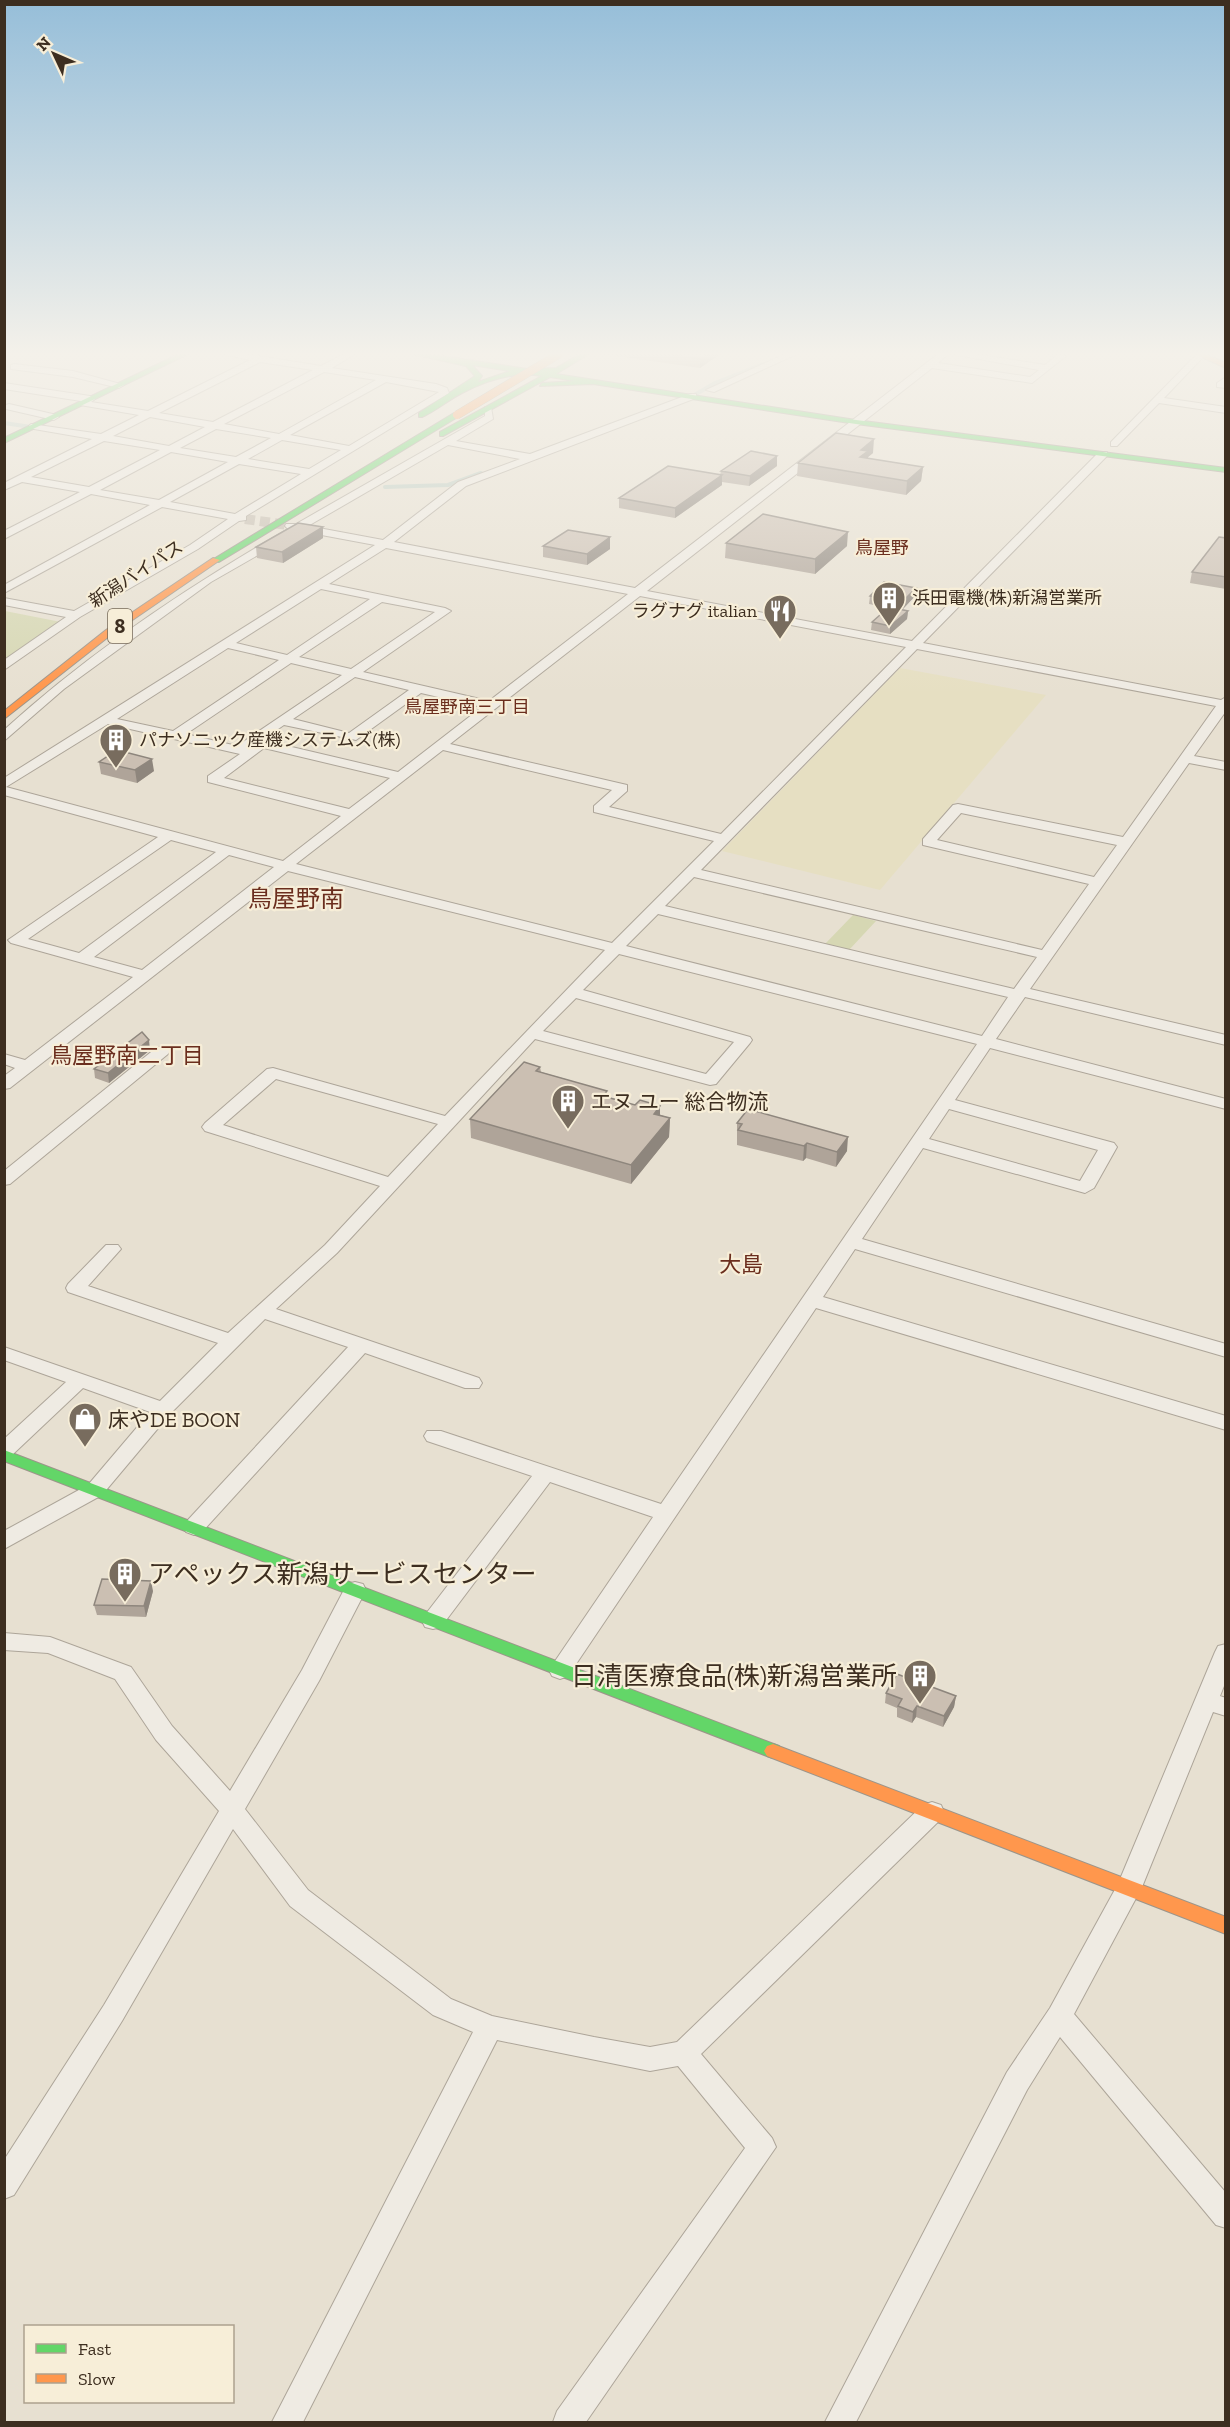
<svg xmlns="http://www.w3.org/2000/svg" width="1230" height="2427" viewBox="0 0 1230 2427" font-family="'Zilla Slab','Noto Sans JP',serif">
<rect width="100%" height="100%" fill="#e7e0d1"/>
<path fill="#e6dfc2" d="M900,668l146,27 -166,195 -158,-39z"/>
<path fill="#d6d7b3" d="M5,611l56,11 -56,40z
M853,915l23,6 -27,29 -24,-6z"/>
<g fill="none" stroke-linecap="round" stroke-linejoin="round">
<path stroke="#bcccc2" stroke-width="4" d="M691,397l24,-14 48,-19
M4,423l27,4
M385,487l63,-2 33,-12"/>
<path stroke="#c5bcae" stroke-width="10" stroke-dasharray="10 5" stroke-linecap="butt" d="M245,519l42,6"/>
<g stroke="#ada599" stroke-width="2">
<path id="street" d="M223,354h23l75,12 23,-12h11l-23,14 104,16 11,4 2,5 -203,123v4l-7,1 -41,28 -118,68 -76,53v-10l62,-43 -62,-12v-7l70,13 116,-66 38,-26 -66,-12 -158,86v-8l146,-80 -59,-11 -87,45v-8l76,-39 -58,-10 -18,8v-7l88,-44 -58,-10 -5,-3 2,-2 70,10 38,-19 -59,-10 1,-4 -77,-12v-6l86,13 5,3 -4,3 57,9 102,-51zM260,362l53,8 -100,52 -54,-9zM324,372l52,8 -97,54 -55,-10zM386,382l53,10 -90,54 -59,-11zM150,417l55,10 -36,19 -56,-10zM216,429l55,9 -35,19 -56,-9zM282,440l59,10 -32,19 -61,-10zM104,441l56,9 -71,37 -58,-10zM171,452l57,10 -69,38 -59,-10zM239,464l62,10 -66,40 -65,-12z
M785,354h12l-83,38 -8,-2z
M938,354h10l-10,9 92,14 9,-7 -87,-16h24l69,11 10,-8 -6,-3 17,2 -34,27 -100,-15 -285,223 265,50 187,-189h8v4l-184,187 298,57 5,-3v14l-32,45 32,6v8l-37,-7 -159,226 196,46v10l-201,-48 -29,42 230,60v10l-236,-61 -35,52 159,43 3,4 -23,41 -9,5 -162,-45 -61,91 364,105v13l-371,-108 -32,48 403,119v14l-410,-122 -248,368 -8,3 -8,-3 -3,-6 104,-153 -103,-35 -109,145 -8,2 -8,-2 -3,-6 3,-6 107,-139 -105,-35 -3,-5 3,-5h14l220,73 316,-460 -358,-90 -36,36 167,47 2,3 -2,3 -34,41 -6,1 -175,-46 -198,214 -61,56 203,69 3,5 -3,5h-14l-100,-35 -163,179 -8,3 -8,-3 -3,-5 3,-5 162,-175 -83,-28 -95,95 -68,81 -98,54v-18l84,-46 62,-73 -67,-24 -72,68 -7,2v-19l62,-57 -62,-22v-13l156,54 58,-58 -150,-51 -2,-4 2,-4 38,-39h12l3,4 -33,37 140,47 97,-88 55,-59 -175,-55 -3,-4 3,-4 62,-54 6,-1 172,48 160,-166 -317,-79 -278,217 -6,1v-13l11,-8 -11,-4v-10l21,6 108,-83 -122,-34 -3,-3 150,-103 -154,-42v-17l371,-233 -75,-14 -89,51 -147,107 -60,52v-11c87,-79 183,-143 284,-201l-3,-3 1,-2h10l189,-108v-9h6l2,12 -37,22 74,13 160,-60h6v4l-230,88 -72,56 241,46zM448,445l72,14 -62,23 -75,58 -75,-14zM386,548l242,46 -139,107 -126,-29 88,-61 -6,-3 -116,-24zM321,589l49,10 -83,56 -51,-12zM640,596l266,51 -185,187 -112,-27 18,-16v-6l-177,-41zM382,602l53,10 -84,57 -52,-12zM228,648l51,12 -106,71 -56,-12zM917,649l299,57 -93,131 -165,-33 -5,1 -30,34v6l166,39 -47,66 -341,-80zM291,663l51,12 -105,71 -51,-12zM355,677l54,13 -60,43 -56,-14zM421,693l61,14 -84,65 -136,-32 22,-15 72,15zM108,724l132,30 -32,22v6l133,34 -58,45 -277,-74zM264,748l126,30 -41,31 -125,-31zM443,750l169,40 -18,16v6l120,29 -102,102 -316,-79zM961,813l156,32 -23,32 -157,-37zM171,840l45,12 -137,101 -51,-14zM229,855l45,12 -132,103 -48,-13zM694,877l343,80 -23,32 -349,-83zM658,914l350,83 -26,39 -356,-90zM576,998l158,44 -28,32 -163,-43zM276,1079l162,45 -50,53 -165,-52zM949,1109l149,41 -18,31 -151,-42z
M1197,354l7,2 -40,42 62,9v6l-67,-10 -42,43h-6v-4z
M14,364l59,7 51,14 -5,3 -46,-11 -62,-8v-4z
M1226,377v11l-9,-1v-4z
M9,404l48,11 2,2 -5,3 -48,-11v-4z
M162,1046l6,2 2,3 -2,3 -158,130 -6,1v-14l152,-123z
M355,1582l8,2 3,6 -47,91 -74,128 63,81 143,109 41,17 102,21 56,10 27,-5 246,-237 9,-3 9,3 3,7 -3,7 -240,235 71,84 4,9 -190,275h-33l4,-11 188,-263 -67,-82 -28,5 -153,-31 -194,382h-31l201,-390 -40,-17 -143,-109 -57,-77 -111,192 -108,174 -10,4v-39l100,-155 115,-194 -63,-71 -41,-61 -67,-26 -44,-3v-17l46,4 81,30 41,59 58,65 72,-121 45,-86z
M1226,1644v37l-6,15 6,2v18l-13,-4 -71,175 -68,127 152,179v35l-10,-3 -156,-188 -33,53 -171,332h-31l182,-350 43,-64 68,-124 97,-232 3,-6z"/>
</g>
<g stroke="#9c958a" stroke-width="2">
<path id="fast" d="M179,354h9l-184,89v-5z
M412,354h18l97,15 29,-1 24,-14h9l-33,20 300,46 370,48v4l-370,-48 -263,-40 -53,2 2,-3 33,-2 -25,-4 -107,59h-3v-4l102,-56c-28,-5 -55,4 -80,17 -14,7 -26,18 -40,24h-3v-4l56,-37 -9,-10zM472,365l38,6 -32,11 4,-6z
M454,413l7,2 -242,147 -7,-2z
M4,1450l775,296 3,5 -3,5 -6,2 -6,-2 -763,-295z"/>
</g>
<g stroke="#9c958a" stroke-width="2">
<path id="slow" d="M1195,354h10l21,9v5z
M213,558l7,2 -108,74 -108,85v-8l102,-81z
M773,1744l453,173v17l-459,-178 -3,-5 3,-5z"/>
</g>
<use href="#street" fill="#efebe3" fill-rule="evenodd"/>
<use href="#fast" fill="#63d668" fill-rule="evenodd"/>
<use href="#slow" fill="#ff974d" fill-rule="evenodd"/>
<g stroke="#928b80" stroke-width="9" stroke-linecap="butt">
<path id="slow-bridge" d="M457,415l102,-61"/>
</g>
<use href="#slow-bridge" stroke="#ff974d" stroke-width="8"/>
</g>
<path fill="#afa499" d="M603,354h117l-20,14z
M873,453l-5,4v1l55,9 -2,14 -15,14 -109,-19 1,-13z
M777,466l-28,20 -27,-4v3l-47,33 -56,-10v-10l101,-23 1,-4z
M323,538l-40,25 -26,-5 -1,-11z
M1226,538v51l-36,-6 2,-11z
M726,543l121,3 -32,28 -90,-16z
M543,546l67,3 -23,16 -44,-8z
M916,595l-14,15 6,1 -1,8 -17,15 -19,-4 1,-8 17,-14 -20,-4 1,-8z
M99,762l55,9 -17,12 -36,-9z
M150,1050l-41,33 -14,-5 -1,-9z
M540,1067l1,5 66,19v6l63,21 -1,19 -38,47 -160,-46 -1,-19z
M737,1123l110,28 -11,16 -30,-9 -3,3 -66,-16z
M153,1591l-7,26 -49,-2 -3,-10z
M886,1693l70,3 -2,11 -11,20 -27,-10 -4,6 -15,-6v-9l-12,-5z"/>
<path fill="#8e867d" d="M706,354h14l-20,14v-9z
M874,439l-1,14 -5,4 -1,7 -8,7 2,-21z
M777,456v10l-28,20 1,-10z
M923,467l-2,14 -15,14 1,-14z
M722,475v10l-47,33v-10z
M323,527v11l-40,25 -1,-11z
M848,532l-1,14 -32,28v-15z
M610,537v12l-23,16v-11z
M916,588v7l-14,15v-8z
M908,611l-1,8 -17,15v-8z
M152,759l2,12 -17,12 -2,-13z
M149,1040l1,10 -41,33 -1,-10z
M660,1106v19l-6,-11z
M670,1118l-1,19 -38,47v-19z
M848,1137l-1,14 -11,16 1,-15z
M807,1143l-1,15 -3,3 1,-15z
M151,1581l2,10 -7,26 -2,-11z
M956,1696l-2,11 -11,20 1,-11z
M917,1706l-1,11 -4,6 1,-11z"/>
<path fill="#cbbfb2" stroke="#8e867d" stroke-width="1.5" d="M668,354h38l-6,5z
M836,433l38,6 -13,11 7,1 -8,6 63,10 -16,14 -109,-18z
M751,451l26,5 -27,20 -29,-5z
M668,466l54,9 -47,33 -56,-10z
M763,514l85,18 -33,27 -89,-16z
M298,523l25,4 -41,25 -26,-5z
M568,530l42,7 -23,17 -44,-8z
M1219,537l7,1v39l-34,-5z
M884,582l32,6 -14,14 -32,-6z
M889,607l19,4 -18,15 -18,-4z
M117,750l35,9 -17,11 -36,-8z
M142,1032l7,8 -41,33 -14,-4z
M524,1062l16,5 -4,4 71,20 -4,5 32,9 5,-5 20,6 -6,8 16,4 -39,47 -161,-46z
M748,1109l100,28 -11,15 -30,-9 -3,3 -66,-16 4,-6 -5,-1z
M102,1579l49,2 -7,25 -50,-1z
M897,1674l59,22 -12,20 -27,-10 -4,6 -15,-6 4,-7 -16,-6z"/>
<linearGradient id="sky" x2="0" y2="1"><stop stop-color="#96bed9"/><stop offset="0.51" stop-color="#f4f1ea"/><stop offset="1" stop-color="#f4f1ea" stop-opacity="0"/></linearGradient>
<rect width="1230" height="694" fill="url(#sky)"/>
<defs>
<g id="building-pin" transform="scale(1.725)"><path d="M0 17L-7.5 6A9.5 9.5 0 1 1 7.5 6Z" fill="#786c5e" stroke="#f7eed8"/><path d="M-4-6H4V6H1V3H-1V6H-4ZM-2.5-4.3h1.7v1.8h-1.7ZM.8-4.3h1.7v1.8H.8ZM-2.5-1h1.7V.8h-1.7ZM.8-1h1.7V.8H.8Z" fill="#fff"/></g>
<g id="restaurant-pin" transform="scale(1.725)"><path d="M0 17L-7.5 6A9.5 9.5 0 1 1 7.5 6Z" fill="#786c5e" stroke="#f7eed8"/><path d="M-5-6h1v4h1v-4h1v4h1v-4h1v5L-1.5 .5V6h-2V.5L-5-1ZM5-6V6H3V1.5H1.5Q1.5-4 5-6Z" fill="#fff"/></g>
<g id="shop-pin" transform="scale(1.725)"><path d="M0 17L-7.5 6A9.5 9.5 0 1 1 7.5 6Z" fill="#786c5e" stroke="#f7eed8"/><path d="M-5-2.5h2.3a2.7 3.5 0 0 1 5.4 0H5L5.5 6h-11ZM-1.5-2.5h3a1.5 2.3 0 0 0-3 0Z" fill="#fff"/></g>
</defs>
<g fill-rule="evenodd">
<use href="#building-pin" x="889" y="598"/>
<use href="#restaurant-pin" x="780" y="611"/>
<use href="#building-pin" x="116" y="740"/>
<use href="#building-pin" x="568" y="1101"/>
<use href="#shop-pin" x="85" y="1419"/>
<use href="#building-pin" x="125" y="1574"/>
<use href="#building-pin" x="920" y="1676"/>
</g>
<g text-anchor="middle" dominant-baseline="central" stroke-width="4.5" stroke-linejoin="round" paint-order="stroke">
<g font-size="18" fill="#6b2e1e" stroke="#f7eed8">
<text x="882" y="548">鳥屋野</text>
<text x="467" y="707">鳥屋野南三丁目</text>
</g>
<g font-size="18" fill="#3d2e20" stroke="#f7eed8">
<text transform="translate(136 574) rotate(-33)">新潟バイパス</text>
</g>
<g font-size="18" fill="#3d2e20" stroke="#f7eed8" text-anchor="start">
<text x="912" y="598">浜田電機(株)新潟営業所</text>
<text x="757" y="611" text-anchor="end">ラグナグ italian</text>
<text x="139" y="740">パナソニック産機システムズ(株)</text>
</g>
<rect fill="#f7eed8" stroke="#756857" stroke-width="1.5" x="108" y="609" width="24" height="34" rx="4.5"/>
<g font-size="20" font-weight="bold" fill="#3d2e20">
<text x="120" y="626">8</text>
</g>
<g font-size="21" fill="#3d2e20" stroke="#f7eed8" text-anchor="start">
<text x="591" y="1101">エヌ ユー 総合物流</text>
<text x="108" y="1419">床やDE BOON</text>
</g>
<g font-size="22" fill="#6b2e1e" stroke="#f7eed8">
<text x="127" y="1055">鳥屋野南二丁目</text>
<text x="741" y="1264">大島</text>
</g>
<g font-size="24" fill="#6b2e1e" stroke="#f7eed8">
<text x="296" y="898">鳥屋野南</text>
</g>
<g font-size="26" fill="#3d2e20" stroke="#f7eed8" text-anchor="start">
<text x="148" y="1574">アペックス新潟サービスセンター</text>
<text x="897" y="1676" text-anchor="end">日清医療食品(株)新潟営業所</text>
</g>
</g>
<rect width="1230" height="2427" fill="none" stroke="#3d2e20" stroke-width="12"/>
<rect x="24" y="2325" width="210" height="78" fill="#f7eed8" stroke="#ada18e" stroke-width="1.5"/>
<rect x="36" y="2344" width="30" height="9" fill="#63d668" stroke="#ada18e" stroke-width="1.5"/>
<text x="78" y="2355" font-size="18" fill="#3d2e20">Fast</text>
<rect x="36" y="2374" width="30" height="9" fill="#ff974d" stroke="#ada18e" stroke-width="1.5"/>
<text x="78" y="2385" font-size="18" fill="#3d2e20">Slow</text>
<g transform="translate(54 54) rotate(314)" stroke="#f7eed8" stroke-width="4.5" paint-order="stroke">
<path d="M0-4.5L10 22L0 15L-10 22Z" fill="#3d2e20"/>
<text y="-9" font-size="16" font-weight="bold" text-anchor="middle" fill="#3d2e20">N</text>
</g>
</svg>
